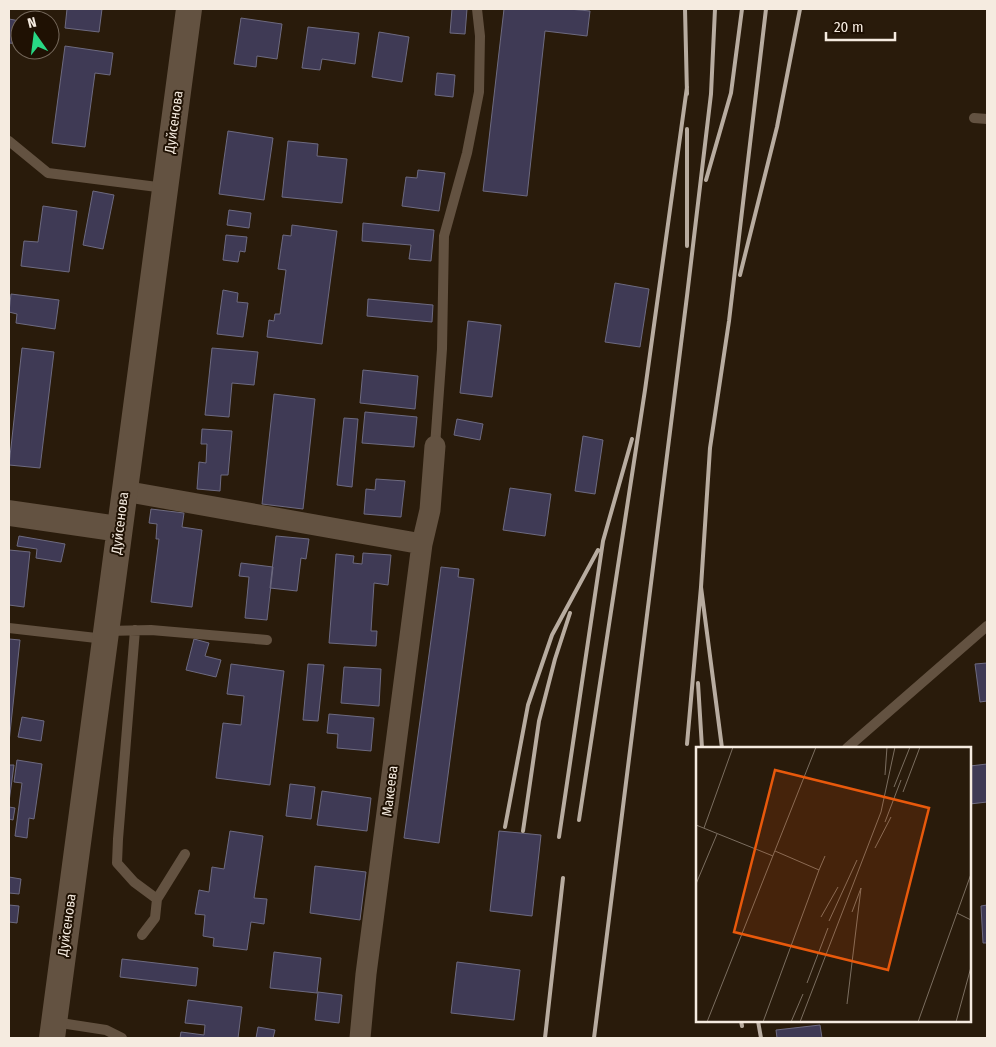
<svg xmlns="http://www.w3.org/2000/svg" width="996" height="1047" viewBox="0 0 996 1047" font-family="'Fira Sans Condensed',sans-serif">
<rect width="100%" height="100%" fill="#291b0b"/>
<path fill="#3f3a55" stroke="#6d6a80" d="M67,9h35l-3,23 -34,-4z
M452,9h15l-2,25 -15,-1z
M504,9h65l21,2 -3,25 -42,-5 -18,165 -44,-5z
M241,18l41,6 -5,35 -20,-3 -1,11 -22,-3z
M9,19l11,2v23l-11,-1z
M308,27l51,6 -4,31 -33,-5 -2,11 -18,-2z
M379,32l30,5 -7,45 -30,-5z
M65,46l48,7 -3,22 -15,-2 -10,74 -33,-4z
M437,73l18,2 -2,22 -18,-2z
M228,131l45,7 -9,62 -45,-6z
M288,141l30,3 -1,12 30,3 -5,44 -60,-6z
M418,170l27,3 -6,38 -37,-5 4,-29 11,1z
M93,191l21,4 -11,54 -20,-4z
M43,206l34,5 -8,61 -48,-6 3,-25 14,1z
M229,210l22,3 -2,15 -22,-3z
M363,223l71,7 -3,31 -22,-2 2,-14 -49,-4z
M292,225l45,6 -15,113 -55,-7 2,-17 5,1 1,-7h5l6,-44 -8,-1 5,-34 8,1z
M226,235l21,2 -2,15 -5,-1 -2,11 -15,-2z
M615,283l34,6 -9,58 -35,-5z
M223,290l15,3 -1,9 11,1 -5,34 -26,-3z
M11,294l48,6 -4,29 -39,-6 1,-9 -8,-2z
M368,299l65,6 -1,17 -65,-6z
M468,321l33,4 -9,72 -32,-4z
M22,348l32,4 -14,116 -31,-3z
M212,348l46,4 -4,33 -22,-2 -3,34 -24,-2z
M363,370l55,6 -3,33 -55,-6z
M274,394l41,5 -12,110 -41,-5z
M365,412l52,5 -3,30 -52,-4z
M344,418l14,1 -6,68 -15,-2z
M457,419l26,5 -3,16 -26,-5z
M202,429l30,2 -4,44h-7l-1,16 -23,-2 2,-27 7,1 1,-19h-6z
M583,436l20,4 -8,54 -20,-3z
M376,479l29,2 -4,36 -37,-3 2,-25 9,1z
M510,488l41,6 -6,42 -42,-6z
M151,509l33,4 -2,14 20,3 -10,77 -41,-5 8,-63h-3l1,-15 -8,-1z
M19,536l46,8 -4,18 -25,-4 1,-9 -20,-3z
M276,536l33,3 -3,20 -5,-1 -4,33 -27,-3z
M9,550l21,2 -6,55 -15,-2z
M363,553l28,2 -3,30 -14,-2 -3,48h6l-1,15 -47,-3 7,-89 18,2 -1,7 9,1z
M241,563l32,4 -6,53 -22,-2 4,-41 -10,-1z
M441,567l18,2 -1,8 16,2 -35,264 -35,-5z
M9,639l11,1 -11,102z
M194,639l15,4 -4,13 16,4 -5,17 -30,-7z
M987,663v38l-7,1 -5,-38z
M231,664l53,7 -14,114 -54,-7 7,-55 18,2 3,-29 -17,-2z
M308,664l16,1 -6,56 -15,-1z
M344,667l37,2 -2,37 -38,-3z
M329,714l45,4 -3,33 -34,-3 1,-14 -11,-1z
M22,717l22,4 -3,20 -23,-4z
M17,760l25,4 -8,55 -5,-1 -2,20 -12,-2 7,-53 -8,-1z
M987,764v38l-17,2v-38z
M9,765h5l-5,37z
M290,784l25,3 -4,32 -25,-3z
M322,791l49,7 -4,33 -50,-6z
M9,807l6,1 -2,12 -4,-1z
M230,831l33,5 -9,62 13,1 -3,25 -13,-2 -4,28 -34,-4 1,-8 -11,-2 2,-21 -10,-1 4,-24 10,2 3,-25 12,2z
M499,831l42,4 -9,81 -42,-5z
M315,866l51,6 -6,48 -50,-7z
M9,877l12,2 -2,15 -10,-1z
M9,905l10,1 -2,17 -8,-1z
M987,905v38h-4l-2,-37z
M274,952l47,6 -4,35 -47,-5z
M122,959l76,9 -2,18 -76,-9z
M457,962l63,8 -6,50 -63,-7z
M318,992l24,3 -3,28 -24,-3z
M188,1000l54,7 -4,31h-58l1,-6 23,3 1,-10 -20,-2z
M820,1025l2,13h-45l-1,-8z
M258,1027l17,3 -2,8h-17z"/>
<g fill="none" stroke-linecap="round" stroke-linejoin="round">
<path stroke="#635241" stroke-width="10" d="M974,118l13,1
M9,141l39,32 117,15
M435,446l7,-97 2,-113 23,-83 12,-61 1,-56 -3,-27
M9,628l96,11
M135,630l-17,209 -1,24 17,19 23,17
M107,631l44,-1 116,10
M847,748l140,-122
M142,935l13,-17 2,-19 28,-45
M54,1022l52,8 16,8"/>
<path stroke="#635241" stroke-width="21" d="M124,491l298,53 8,-34 5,-64
M360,1038l6,-64 56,-430"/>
<path stroke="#635241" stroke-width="26" d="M9,513l110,16
M52,1038l137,-1029"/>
<path stroke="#b8aca0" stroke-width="4" d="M685,9l2,85
M687,129v117
M706,180l25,-87 11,-84
M740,275l37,-148 23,-118
M701,587l9,-139 19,-127 37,-312
M698,683l4,65
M687,744l14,-157 21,161
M579,820l66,-430 42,-303
M505,827l23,-122 24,-70 46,-85
M523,831l16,-110 16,-62 15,-46
M559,837l44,-296 29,-102
M741,1021l1,5
M758,1021l3,17
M545,1038l18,-160
M594,1038l93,-742 24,-202 4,-85"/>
</g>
<g text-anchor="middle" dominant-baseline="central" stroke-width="4" stroke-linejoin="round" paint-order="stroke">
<g font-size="14" fill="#f5ebe0" stroke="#1f1103">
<text transform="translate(174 122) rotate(-82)">Дуйсенова</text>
<text transform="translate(120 523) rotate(-83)">Дуйсенова</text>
<text transform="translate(390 791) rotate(-83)">Макеева</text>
<text transform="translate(67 925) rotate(-82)">Дуйсенова</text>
</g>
</g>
<g transform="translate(696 747)">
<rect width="275" height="275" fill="#291b0b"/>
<path fill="none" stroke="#7b6e60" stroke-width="1" d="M189,28l2,-28M198,40l16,-40M207,45l17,-45M189,75l16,-42M0,78l77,31M8,81l29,-81M179,101l16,-31M79,104l44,19 6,-14M0,137l21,-50M261,166l14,7M125,170l17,-30M133,174l28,-61M111,236l21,-55M151,257l14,-116 -9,24M11,275l109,-275M67,275l56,-152M95,275l12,-28M104,275l81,-210 14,-65M222,275l53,-148M260,275l15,-55"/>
<path fill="#e8590c" fill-opacity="0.15" stroke="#e8590c" stroke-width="2.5" d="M79,23l154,38 -41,162 -154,-38z"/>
<rect width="275" height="275" fill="none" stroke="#f5ebe0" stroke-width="2.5"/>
</g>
<rect width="996" height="1047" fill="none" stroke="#f5ebe0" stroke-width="20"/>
<g transform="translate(35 35) rotate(346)"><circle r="24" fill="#1f1103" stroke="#75685b"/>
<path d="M0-4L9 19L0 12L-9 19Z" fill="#28d885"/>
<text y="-8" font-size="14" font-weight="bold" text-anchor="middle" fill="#f5ebe0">N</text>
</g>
<path d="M826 32v8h69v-8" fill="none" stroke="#f5ebe0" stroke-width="2.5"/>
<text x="834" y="32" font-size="15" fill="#f5ebe0" stroke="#1f1103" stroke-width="4" paint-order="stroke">20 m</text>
</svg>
